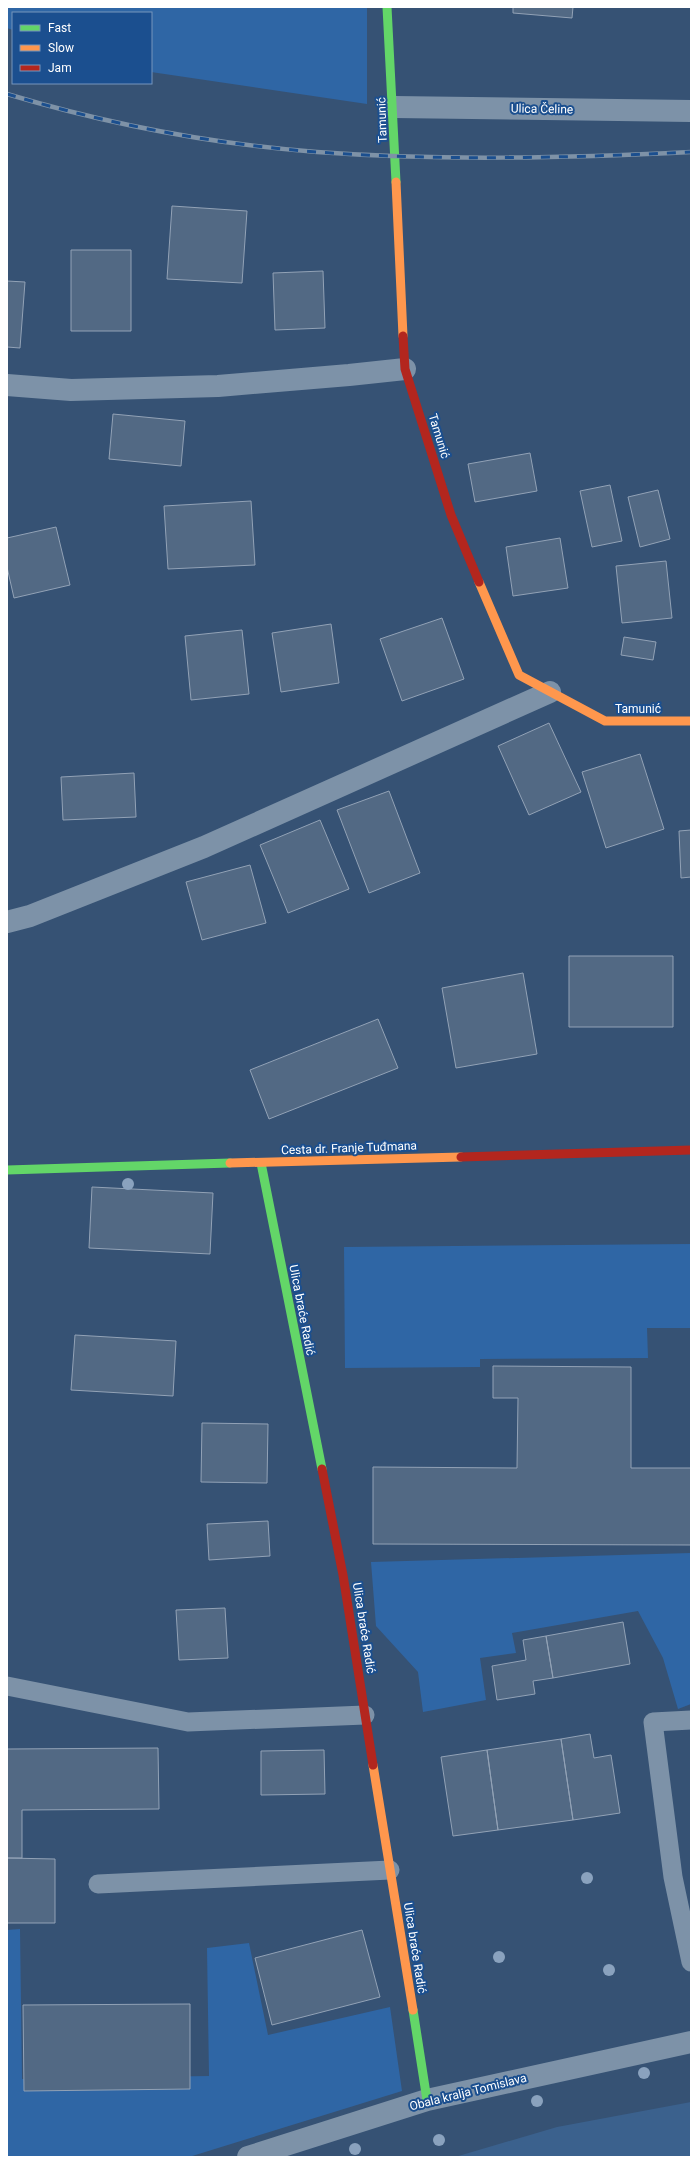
<svg xmlns="http://www.w3.org/2000/svg" width="698" height="2164" viewBox="0 0 698 2164" font-family="Roboto,sans-serif">
<rect width="100%" height="100%" fill="#365274"/>
<path fill="#2f66a5" d="M7,7h360v97l-216,-32v-59h-138v17l-6,-2z
M691,1244v84h-44l1,30 -168,1v8l-135,1 -1,-121z
M691,1553v151l-13,5 -15,-51 -25,-47 -126,22 4,20 -36,5 6,42 -63,12 -5,-40 -42,-46 -5,-64z
M20,1929l2,150 187,-3 -2,-128 42,-5 19,92 122,-28 12,84 -213,66h-182v-227z"/>
<path fill="#3b618d" d="M691,2102v55h-236l102,-30z"/>
<path fill="#526984" stroke="#92a2b6" d="M513,7h60l-1,11 -59,-5z
M172,206l75,5 -5,72 -75,-4z
M71,250h60v81h-60z
M323,271l2,57 -50,2 -2,-57z
M7,281l18,1 -5,66 -13,-1z
M113,414l72,7 -4,45 -72,-7z
M530,453l7,38 -62,11 -7,-38z
M610,485l12,56 -30,6 -12,-56z
M658,490l12,49 -30,8 -12,-50z
M251,501l4,64 -87,4 -4,-63z
M56,527l14,58 -56,13 -7,-31v-29z
M560,538l8,50 -55,8 -7,-49z
M666,561l6,57 -50,5 -6,-57z
M442,618l22,61 -62,22 -22,-62z
M331,624l8,59 -58,9 -9,-59z
M242,630l7,64 -58,6 -6,-64z
M624,637l32,5 -3,18 -32,-5z
M549,723l32,69 -52,23 -31,-69z
M640,754l24,75 -58,19 -24,-76z
M134,773l2,44 -73,3 -2,-43z
M389,791l31,82 -51,20 -32,-83z
M320,820l29,69 -61,24 -28,-68z
M691,830v47l-10,1 -2,-47z
M250,865l16,58 -64,17 -16,-58z
M569,956h104v71h-104z
M523,973l14,81 -81,14 -14,-80z
M378,1019l20,49 -129,51 -19,-49z
M92,1187l121,6 -3,61 -121,-6z
M75,1335l101,6 -3,55 -102,-6z
M493,1366l138,1v101h60v77l-318,-1v-77l144,1 1,-70h-25z
M202,1423l66,1 -1,59 -66,-1z
M268,1521l2,35 -61,4 -2,-36z
M225,1608l3,50 -49,2 -3,-50z
M623,1622l7,42 -77,14 -7,-42z
M546,1636l7,42 -20,3 2,13 -38,6 -5,-34 34,-6 -3,-20z
M590,1734l4,24 17,-3 9,58 -47,7 -12,-81z
M561,1739l12,81 -75,10 -11,-80z
M158,1748l1,61 -137,1v48h-15v-109z
M324,1750l1,44 -64,1v-44z
M487,1750l11,80 -45,6 -12,-79z
M7,1858l48,1v64h-48z
M362,1930l18,67 -108,28 -17,-67z
M190,2004v85l-166,2 -1,-86z"/>
<g fill="none" stroke-linecap="round" stroke-linejoin="round">
<path stroke="#7d92a8" stroke-width="19" d="M7,1686l181,36 177,-7
M691,1720l-38,2 20,155 18,85
M98,1884l292,-14"/>
<path stroke="#7d92a8" stroke-width="22" d="M394,107l297,4
M7,385l64,5 147,-4 131,-11 56,-6
M7,922l23,-6 174,-69 346,-155
M248,2157l179,-57 264,-58"/>
<path stroke="#63d668" stroke-width="9" d="M387,7l9,175
M261,1163l61,306
M7,1170l223,-7
M413,2010l14,90"/>
<path stroke="#ff974d" stroke-width="9" d="M396,182l7,154
M479,582l40,93 86,46h86
M230,1163l231,-6
M373,1765l40,245"/>
<path stroke="#b3261e" stroke-width="9" d="M403,336l2,33 46,146 28,67
M461,1157l230,-7
M322,1469l21,106 30,190"/>
<g stroke="#7e92a7" stroke-width="4.5">
<path id="rail" d="M7,94c100,30 205,50 310,58 124,9 250,6 374,0"/>
</g>
<use href="#rail" stroke="#1b4f8f" stroke-width="3" stroke-dasharray="9" stroke-linecap="butt"/>
</g>
<g fill="#8aa2be">
<circle cx="128" cy="1184" r="6"/>
<circle cx="587" cy="1878" r="6"/>
<circle cx="499" cy="1957" r="6"/>
<circle cx="609" cy="1970" r="6"/>
<circle cx="644" cy="2073" r="6"/>
<circle cx="537" cy="2101" r="6"/>
<circle cx="439" cy="2140" r="6"/>
<circle cx="355" cy="2149" r="6"/>
</g>
<g text-anchor="middle" dominant-baseline="central" stroke-width="4" stroke-linejoin="round" paint-order="stroke">
<g font-size="12" fill="#fff" stroke="#1b4f8f">
<text transform="translate(542 109) rotate(1)">Ulica Čeline</text>
<text transform="translate(382 120) rotate(-92)">Tamunić</text>
<text transform="translate(439 436) rotate(73)">Tamunić</text>
<text x="638" y="709">Tamunić</text>
<text transform="translate(349 1148) rotate(-2)">Cesta dr. Franje Tuđmana</text>
<text transform="translate(302 1310) rotate(79)">Ulica braće Radić</text>
<text transform="translate(364 1628) rotate(81)">Ulica braće Radić</text>
<text transform="translate(415 1948) rotate(81)">Ulica braće Radić</text>
<text transform="translate(468 2092) rotate(-14)">Obala kralja Tomislava</text>
</g>
</g>
<rect width="698" height="2164" fill="none" stroke="#ffffff" stroke-width="16"/>
<rect x="12" y="12" width="140" height="72" fill="#1b4f8f" stroke="#7695bc"/>
<rect x="20" y="25" width="20" height="6" fill="#63d668" stroke="#7695bc"/>
<text x="48" y="32" font-size="12" fill="#ffffff">Fast</text>
<rect x="20" y="45" width="20" height="6" fill="#ff974d" stroke="#7695bc"/>
<text x="48" y="52" font-size="12" fill="#ffffff">Slow</text>
<rect x="20" y="65" width="20" height="6" fill="#b3261e" stroke="#7695bc"/>
<text x="48" y="72" font-size="12" fill="#ffffff">Jam</text>
</svg>
